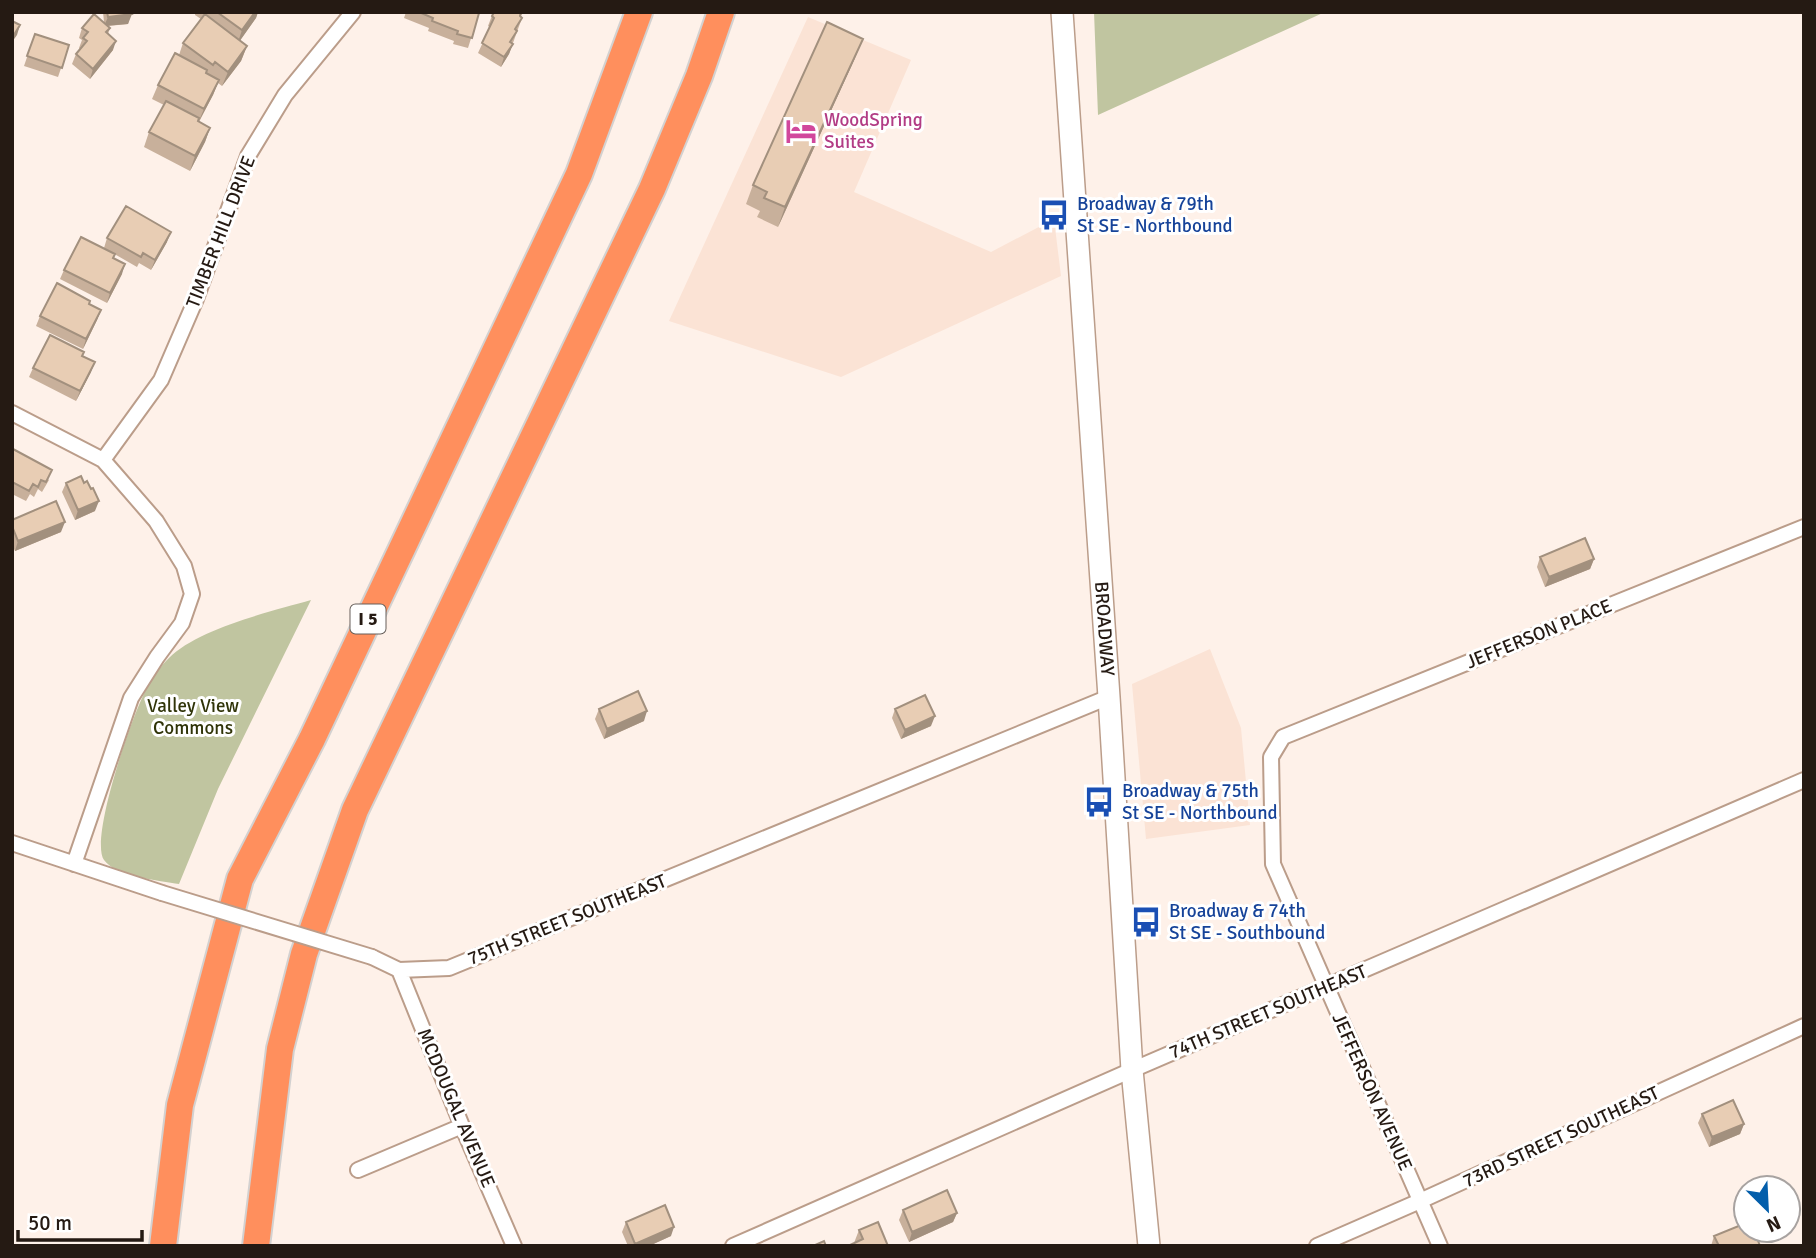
<svg xmlns="http://www.w3.org/2000/svg" width="1816" height="1258" viewBox="0 0 1816 1258" font-family="Signika,sans-serif">
<rect width="100%" height="100%" fill="#fef1e9"/>
<path fill="#fbe3d5" d="M808,17l103,43 -57,132 137,60 63,-33 7,57 -220,101 -172,-56z
M1210,649l31,79 9,97 -104,14 -14,-155z"/>
<path fill="#c0c5a0" d="M1094,12h231l-227,103z
M311,600l-93,189 -39,95c-19,-3 -64,-8 -75,-24 -15,-21 29,-148 43,-172 6,-10 14,-23 22,-30 28,-29 103,-47 142,-58z"/>
<g fill="none" stroke-linecap="round" stroke-linejoin="round">
<g stroke="#bb9d8a" stroke-width="18">
<path id="street" d="M12,413l91,47 53,61 28,45 8,28 -10,29 -25,34 -26,41 -57,166
M103,460l58,-80 35,-81 52,-143 37,-61 68,-83
M12,843l150,50
M372,957l27,13 50,-2 660,-271
M399,970l63,156 52,120
M358,1170l104,-44
M733,1246l399,-176 672,-290
M1317,1246l103,-45 384,-175
M1440,1246l-167,-382 -2,-107 12,-20 521,-210"/>
</g>
<g stroke="#bb9d8a" stroke-width="24">
<g id="secondary">
<path id="s1" d="M1062,12l47,685 23,373 17,176"/>
</g>
</g>
<g stroke="#d3d1d0" stroke-width="30">
<path id="highway" d="M163,1246l17,-141 60,-226 72,-140 267,-565 60,-162
M256,1246l24,-197 24,-95 51,-144 297,-621 47,-113 22,-64"/>
</g>
<use href="#street" stroke="#fff" stroke-width="14"/>
<use href="#secondary" stroke="#fff" stroke-width="21"/>
<use href="#highway" stroke="#ff8f5d" stroke-width="26"/>
<g stroke="#bb9d8a" stroke-width="18" stroke-linecap="butt">
<path id="street-bridge" d="M162,893l210,64"/>
</g>
<use href="#street-bridge" stroke="#fff" stroke-width="14"/>
</g>
<path fill="#c8b09b" d="M103,12h28l-3,12 -20,2 2,2 -2,6 5,16 -23,29 -18,-15 4,-10 4,-5 -1,-1 3,-8 -3,-2 3,-10 22,-6z
M195,12h63l-2,6 -16,22 7,6 -6,15 -19,25 -4,-3 -5,12 -14,27 11,6 -5,14 -15,29 -46,-24 5,-15 15,-27 -12,-6 6,-14 21,-30 4,-12 18,-24 -6,-4z
M406,12l73,1 -11,35 -15,-4 1,-3 -26,-10 1,-3 -25,-10z
M493,12h30l-2,4 1,2 -13,36 -8,13 -23,-14 12,-26 -2,-1 5,-13z
M35,34l34,11 -11,32 -34,-11z
M855,58l-77,169 -21,-10 3,-6 -14,-7 7,-19z
M107,238l60,4 -16,28 -12,-7 -2,4 -33,-19z
M115,254l-2,4 9,16 -15,29 -47,-24 4,-9z
M89,304l12,6 -4,10 -14,29 -47,-23 4,-10z
M83,356l8,16 -15,29 -47,-24 4,-9z
M12,451l37,29 -7,12 -4,-3 -4,8 -4,-3 -4,7 -14,-7z
M66,483l29,28 -20,9 -13,-28z
M12,520l49,12 -46,19 -3,-6z
M1540,557l54,2 -4,10 -45,18 -8,-20z
M599,709l45,12 -40,18 -9,-20z
M895,709l36,17 -30,13 -9,-21z
M1702,1114l42,10 -4,10 -31,13 -11,-24z
M903,1210l54,3 -4,9 -44,20 -10,-22z
M626,1222l45,14 -22,10h-21l-6,-14z
M859,1230l29,16 -34,-3z
M1714,1236l46,10h-49z"/>
<path fill="#a2907e" d="M255,12h3l-2,6 -19,27 5,-15z
M132,14l-4,10 -24,2 4,-9z
M20,25l-3,10 -5,7v-4z
M863,39l-8,19 -77,169 7,-20z
M116,41l-3,9 -23,29 3,-10z
M513,44l-4,10 -8,13 3,-10z
M247,46l-6,15 -19,25 6,-14z
M219,80l-6,15 -15,28 6,-14z
M210,128l-5,14 -15,29 5,-15z
M171,232l-4,10 -16,28 4,-10z
M125,264l-3,10 -15,29 3,-10z
M101,310l-4,10 -14,29 3,-10z
M95,362l-4,10 -15,29 4,-10z
M99,501l-4,10 -20,9 3,-10z
M65,522l-4,10 -46,19 3,-10z
M1594,559l-4,10 -45,18 4,-10z
M647,711l-3,10 -40,18 3,-10z
M935,716l-4,10 -30,13 4,-9z
M1744,1124l-4,10 -31,13 3,-10z
M957,1213l-4,9 -44,20 3,-10z
M674,1227l-3,9 -22,10h-15l1,-2z"/>
<path fill="#e8cdb4" stroke="#a2907e" stroke-width="2" d="M107,12h24l1,2 -24,3z
M217,12h38l-13,18z
M419,12h59l1,1 -7,25 -15,-4 1,-3 -26,-10 1,-3z
M494,12h27l-1,4 2,2 -7,11 2,2 -7,11 3,2 -9,13 -22,-14 12,-25 -2,-2z
M94,14l16,14 -4,4 10,9 -23,28 -17,-15 11,-13 -4,-3 5,-6 -6,-4z
M205,14l42,32 -19,26 -13,-10 -2,3 -30,-22z
M12,21l8,4 -8,13z
M827,22l36,17 -78,168 -21,-9 3,-6 -14,-7z
M35,34l34,11 -7,23 -35,-12z
M175,53l32,17 -1,3 13,7 -15,29 -46,-24z
M166,101l33,17 -1,3 12,7 -15,28 -46,-24z
M126,206l45,26 -16,28 -12,-7 -2,4 -34,-19z
M81,237l34,17 -2,4 12,6 -15,29 -46,-23z
M57,283l33,18 -1,3 12,6 -15,29 -46,-23z
M50,335l34,17 -2,4 13,6 -15,29 -47,-23z
M13,449l39,21 -6,12 -5,-2 -3,7 -5,-3 -4,7 -17,-9v-31z
M81,476l3,7 3,-2 4,8 2,-1 6,13 -21,9 -12,-27z
M56,501l9,21 -47,19 -6,-15v-6z
M1585,538l9,21 -45,18 -9,-20z
M638,691l9,20 -40,18 -8,-20z
M925,695l10,21 -30,14 -10,-21z
M1733,1100l11,24 -32,13 -10,-23z
M947,1190l10,23 -45,19 -9,-22z
M665,1205l9,22 -39,17 -9,-22z
M878,1222l10,24h-40l15,-7 -4,-9z
M1746,1223v7h8l6,16h-41l-5,-10z
M824,1241l2,5h-13z"/>
<defs>
<g id="hotel-bare" transform="scale(2.415)"><path d="M-6-4.5h1.5V1H6V5H4.5V3h-9V5H-6ZM-4 0a1.8 1.8 0 1 1 3.6 0ZM.5 0V-2.5h3Q6-2.5 6 0Z" fill="#d1479c" stroke="#fff" stroke-width="2.5" paint-order="stroke"/></g>
<g id="bus-bare" transform="scale(2.415)"><path d="M-5-6H5V4H4V6H2V4H-2V6H-4V4H-5ZM-3.5-4V0h7V-4ZM-3.5 1.2v1.5H-2V1.2ZM2 1.2v1.5H3.5V1.2Z" fill="#1a4fb4" stroke="#fff" stroke-width="2.5" paint-order="stroke"/></g>
</defs>
<g fill-rule="evenodd">
<use href="#hotel-bare" x="801" y="131"/>
<use href="#bus-bare" x="1054" y="215"/>
<use href="#bus-bare" x="1099" y="802"/>
<use href="#bus-bare" x="1146" y="922"/>
</g>
<g text-anchor="middle" dominant-baseline="central" stroke-width="6" stroke-linejoin="round" paint-order="stroke">
<rect fill="#fff" stroke="#665f5a" stroke-width="2" x="350.5" y="604.5" width="35" height="29" rx="5"/>
<g font-size="18" font-weight="bold" fill="#251a13">
<text x="368" y="619">I 5</text>
</g>
<g font-size="19" fill="#b23c85" stroke="#fff" text-anchor="start">
<text x="824" y="120">WoodSpring<tspan x="824" dy="22">Suites</tspan></text>
</g>
<g font-size="19" fill="#164399" stroke="#fff" text-anchor="start">
<text x="1077" y="204">Broadway &amp; 79th<tspan x="1077" dy="22">St SE - Northbound</tspan></text>
<text x="1122" y="791">Broadway &amp; 75th<tspan x="1122" dy="22">St SE - Northbound</tspan></text>
<text x="1169" y="911">Broadway &amp; 74th<tspan x="1169" dy="22">St SE - Southbound</tspan></text>
</g>
<g font-size="19" fill="#251a13" stroke="#fff">
<text transform="translate(221 232) rotate(-69)">TIMBER HILL DRIVE</text>
<text stroke="none"><textPath href="#s1" startOffset="618">BROADWAY</textPath></text>
<text transform="translate(1539 634) rotate(-22)">JEFFERSON PLACE</text>
<text transform="translate(567 920) rotate(-22)">75TH STREET SOUTHEAST</text>
<text transform="translate(1268 1012) rotate(-23)">74TH STREET SOUTHEAST</text>
<text transform="translate(1372 1092) rotate(66)">JEFFERSON AVENUE</text>
<text transform="translate(456 1108) rotate(67)">MCDOUGAL AVENUE</text>
<text transform="translate(1561 1137) rotate(-25)">73RD STREET SOUTHEAST</text>
</g>
<g font-size="19" fill="#303408" stroke="#fff">
<text x="193" y="706">Valley View<tspan x="193" dy="22">Commons</tspan></text>
</g>
</g>
<rect width="1816" height="1258" fill="none" stroke="#251a13" stroke-width="28"/>
<g transform="translate(1767 1209) rotate(156)"><circle r="33" fill="#ffffff" stroke="#a8a3a1" stroke-width="2"/>
<path d="M0-5L12 26L0 18L-12 26Z" fill="#035eab"/>
<text y="-10" font-size="19" font-weight="bold" text-anchor="middle" fill="#251a13">N</text>
</g>
<path d="M18 1230v10h124v-10" fill="none" stroke="#251a13" stroke-width="3.5"/>
<text x="28" y="1230" font-size="21" fill="#251a13" stroke="#ffffff" stroke-width="5" paint-order="stroke">50 m</text>
</svg>
